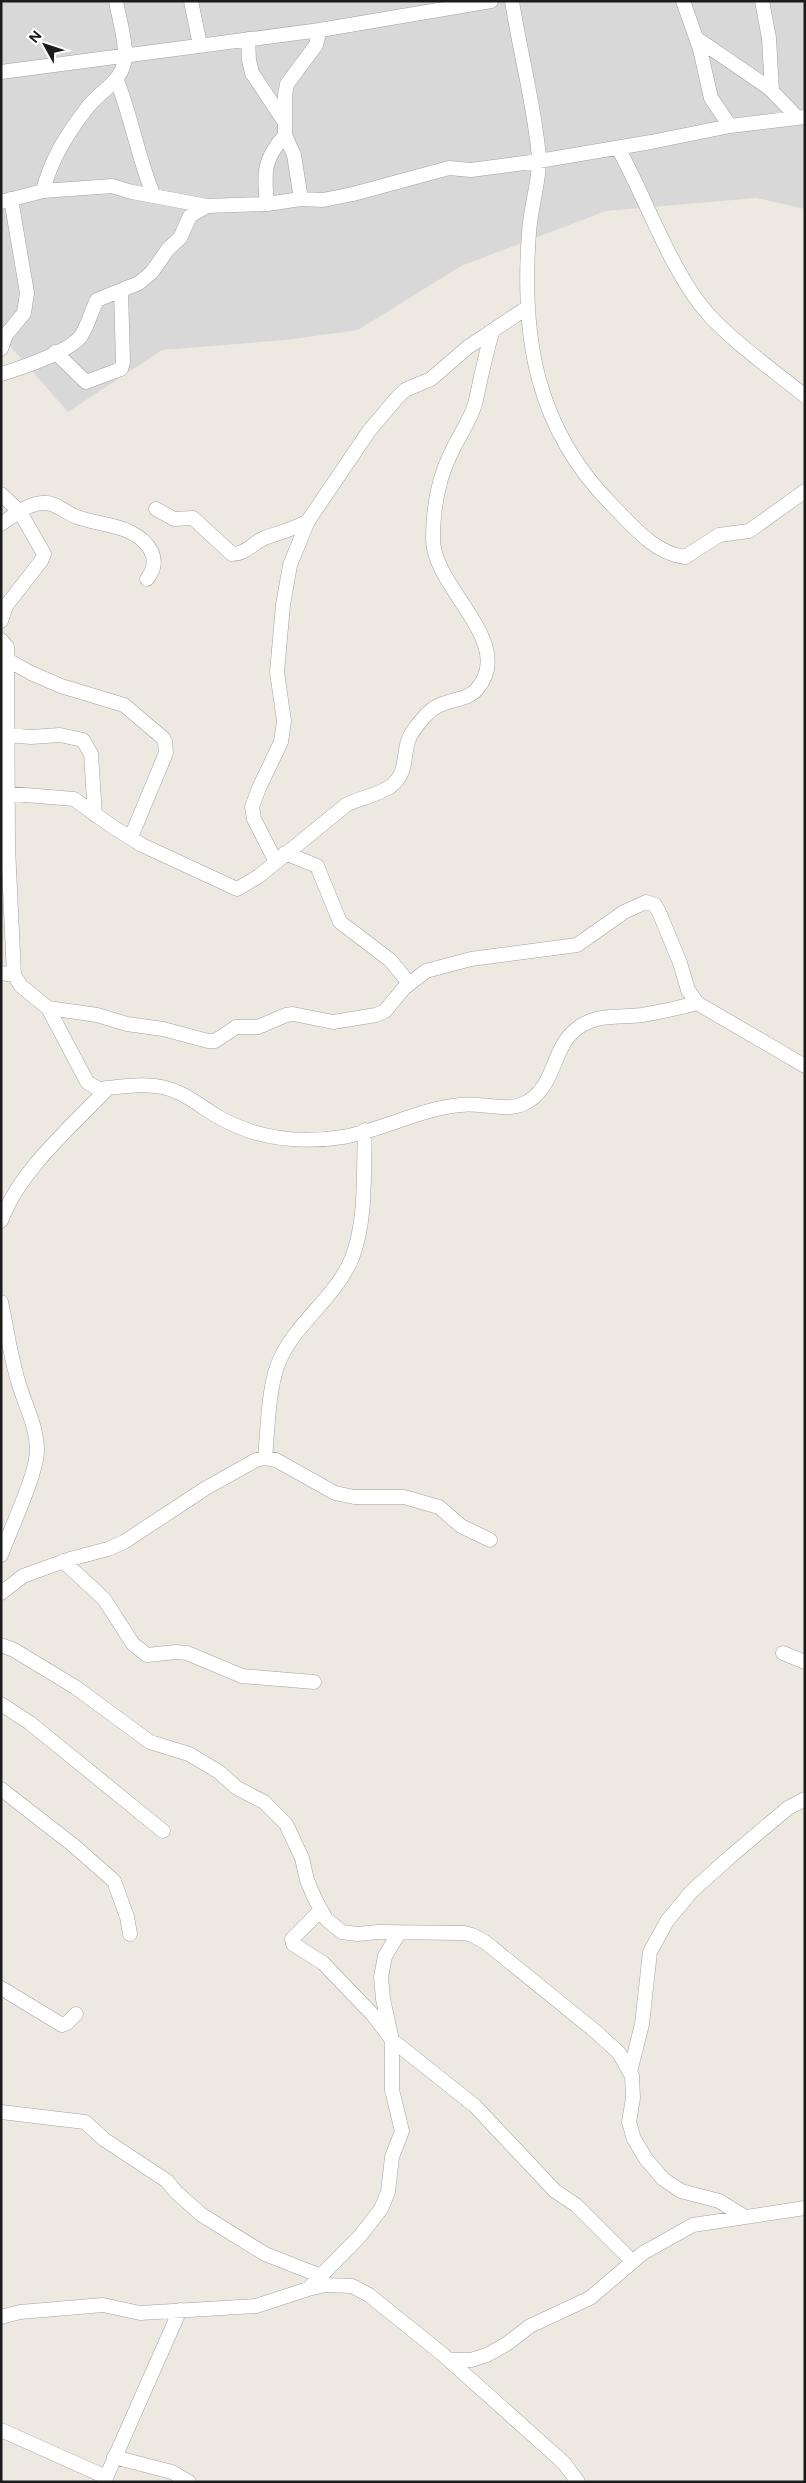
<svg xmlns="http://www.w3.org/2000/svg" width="806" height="2483" viewBox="0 0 806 2483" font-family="Figtree,sans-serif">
<rect width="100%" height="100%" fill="#eee9e0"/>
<path fill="#d9d8d8" d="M1,1h804v208l-49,-11 -150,13 -145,55 -103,64 -72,10 -124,10 -94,62 -67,-76z"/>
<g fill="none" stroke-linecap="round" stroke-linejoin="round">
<g stroke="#a2a2a2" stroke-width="15">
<path id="minor" d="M191,1l9,44
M512,1c8,52 23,106 27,157 1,21 -9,52 -10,75 -8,105 7,196 84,273 21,21 41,47 72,51l34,-22 30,-4 56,-40
M683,1l17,48 11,49 19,28
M762,1l7,37 3,53
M696,38l73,50 28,29
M248,39l1,21 3,13 32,48
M1,72l319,-42 171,-29
M117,81c15,37 21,78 37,115
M618,148c28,50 53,125 91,167 28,30 64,55 96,81
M43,191c8,-32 24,-57 44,-83 14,-19 38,-26 38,-54 0,-17 -6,-36 -9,-53
M301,199l-7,-44 -9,-20v-40l2,-11 29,-39 4,-15
M1,202l42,-11 69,-5 20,6 75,14 60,-2 34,-5 22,1 30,-6 96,-26 22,2 68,-9 112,-19 79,-16 75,-9
M267,204c-3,-32 -4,-44 18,-69
M1,349l5,-14 18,-22 3,-20 -16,-94
M55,352l31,30 35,-13 2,-7 -2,-71
M1,374c20,-6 68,-22 80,-38 7,-11 10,-24 16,-36l42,-17 13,-11 16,-23 12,-11 10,-22 17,-10
M1,494l19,18 24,42 -3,7 -35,45 -5,15
M156,509l18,10 19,-1 39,36c15,0 22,-13 35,-17 15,-5 27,-8 41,-16
M1,524c12,-8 26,-20 41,-21 12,-2 24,10 35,14 16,6 36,7 51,14 20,9 35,28 19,48
M1,640l6,7 1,200 6,128
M6,659l25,14 30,13 63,19 39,33 2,4 1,11 -35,84
M8,735l23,2 29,-2 23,5 8,14 4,61
M1,793l73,6 39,28 29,18 95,44 22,-13 87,-71c15,-8 31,-9 45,-19 16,-12 12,-28 17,-45 3,-9 10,-17 17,-25 16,-19 41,-13 52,-27 40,-46 -44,-101 -44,-150 0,-29 5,-61 19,-88 7,-15 18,-30 23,-47 6,-25 10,-50 18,-74
M285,853l32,13 23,56 50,38 19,23
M276,862l-22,-43 -2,-12 7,-19 22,-46 3,-21 -7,-49 6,-67 7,-40 18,-44 61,-90 27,-32 9,-9 26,-11 37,-32 60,-40
M1,973l13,2 7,11 27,22 36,68 3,6 11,7c20,-2 44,-6 64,-2 20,4 37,18 53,28 40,24 83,29 128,22 40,-7 76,-28 117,-32 20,-3 45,7 63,-1 32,-14 28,-53 51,-73 19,-18 44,-13 68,-16 19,-3 37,-7 55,-12
M48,1008l49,7 30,9 36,5 45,12h7l21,-14h22l28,-12 7,-1 40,8 43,-7 9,-4 19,-23 22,-17 45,-12 106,-14 47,-33 22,-10 9,3 4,7 21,51 8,27 9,13 108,63
M1,1221c18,-50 71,-95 107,-133
M1,1302c6,27 9,53 17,79 6,22 19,45 19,69 0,24 -27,80 -36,105
M265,1458c3,-30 3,-75 16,-101 18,-37 55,-60 71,-99 15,-39 11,-86 13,-128
M63,1561l41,38 29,45 14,11 29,-3 11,1 55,23 72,6
M1,1593l22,-17 47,-17 38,-10 16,-7 82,-54 50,-28 9,-2 11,2 59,33 19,4h50l35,10 22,19 29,14
M1,1645l13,5 61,37 75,55 39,12 30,18 18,16 27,14 22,22 16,34 5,22 8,19 11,20 16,13 15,2 21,-2 86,1 8,2 13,7 110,89 24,22 13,23 1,22 -4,24 5,17 12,20 17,20 18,12 38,10 26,16
M783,1653l22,9
M1,1704l29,19 133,108
M1,1789l72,56 41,36 13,36 3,17
M321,1910l-29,29 1,5 30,19 50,52 19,25 83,66 80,85 21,14 56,56
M1,1988l61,37 5,-2 9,-9
M630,2072l12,-48 8,-72 17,-31 25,-30 39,-35 57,-48 17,-9
M1,2112l84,10 20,18 62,41 9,11 26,23 63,39 56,22
M308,2289l52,-53 21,-27 7,-17 4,-35 10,-26 -10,-41v-50l-9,-41 -2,-22 4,-21 14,-23
M1,2317l19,-5 83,-7 37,8 116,-7 52,-17 17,-4 27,1 17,9 72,58 123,110 14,19
M450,2360h21l16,-5 21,-12 22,-17 60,-28 53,-45 50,-28 112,-17
M1,2430l105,47
M114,2457l58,15 17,10
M104,2482l76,-172"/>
</g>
<use href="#minor" stroke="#fff" stroke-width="14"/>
</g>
<rect width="806" height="2483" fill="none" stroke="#1b1b1b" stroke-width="5"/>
<g transform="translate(45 45) rotate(310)" stroke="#ffffff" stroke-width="4" paint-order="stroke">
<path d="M0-4L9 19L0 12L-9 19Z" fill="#1b1b1b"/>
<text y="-8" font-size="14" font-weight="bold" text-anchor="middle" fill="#1b1b1b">N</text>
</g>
</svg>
